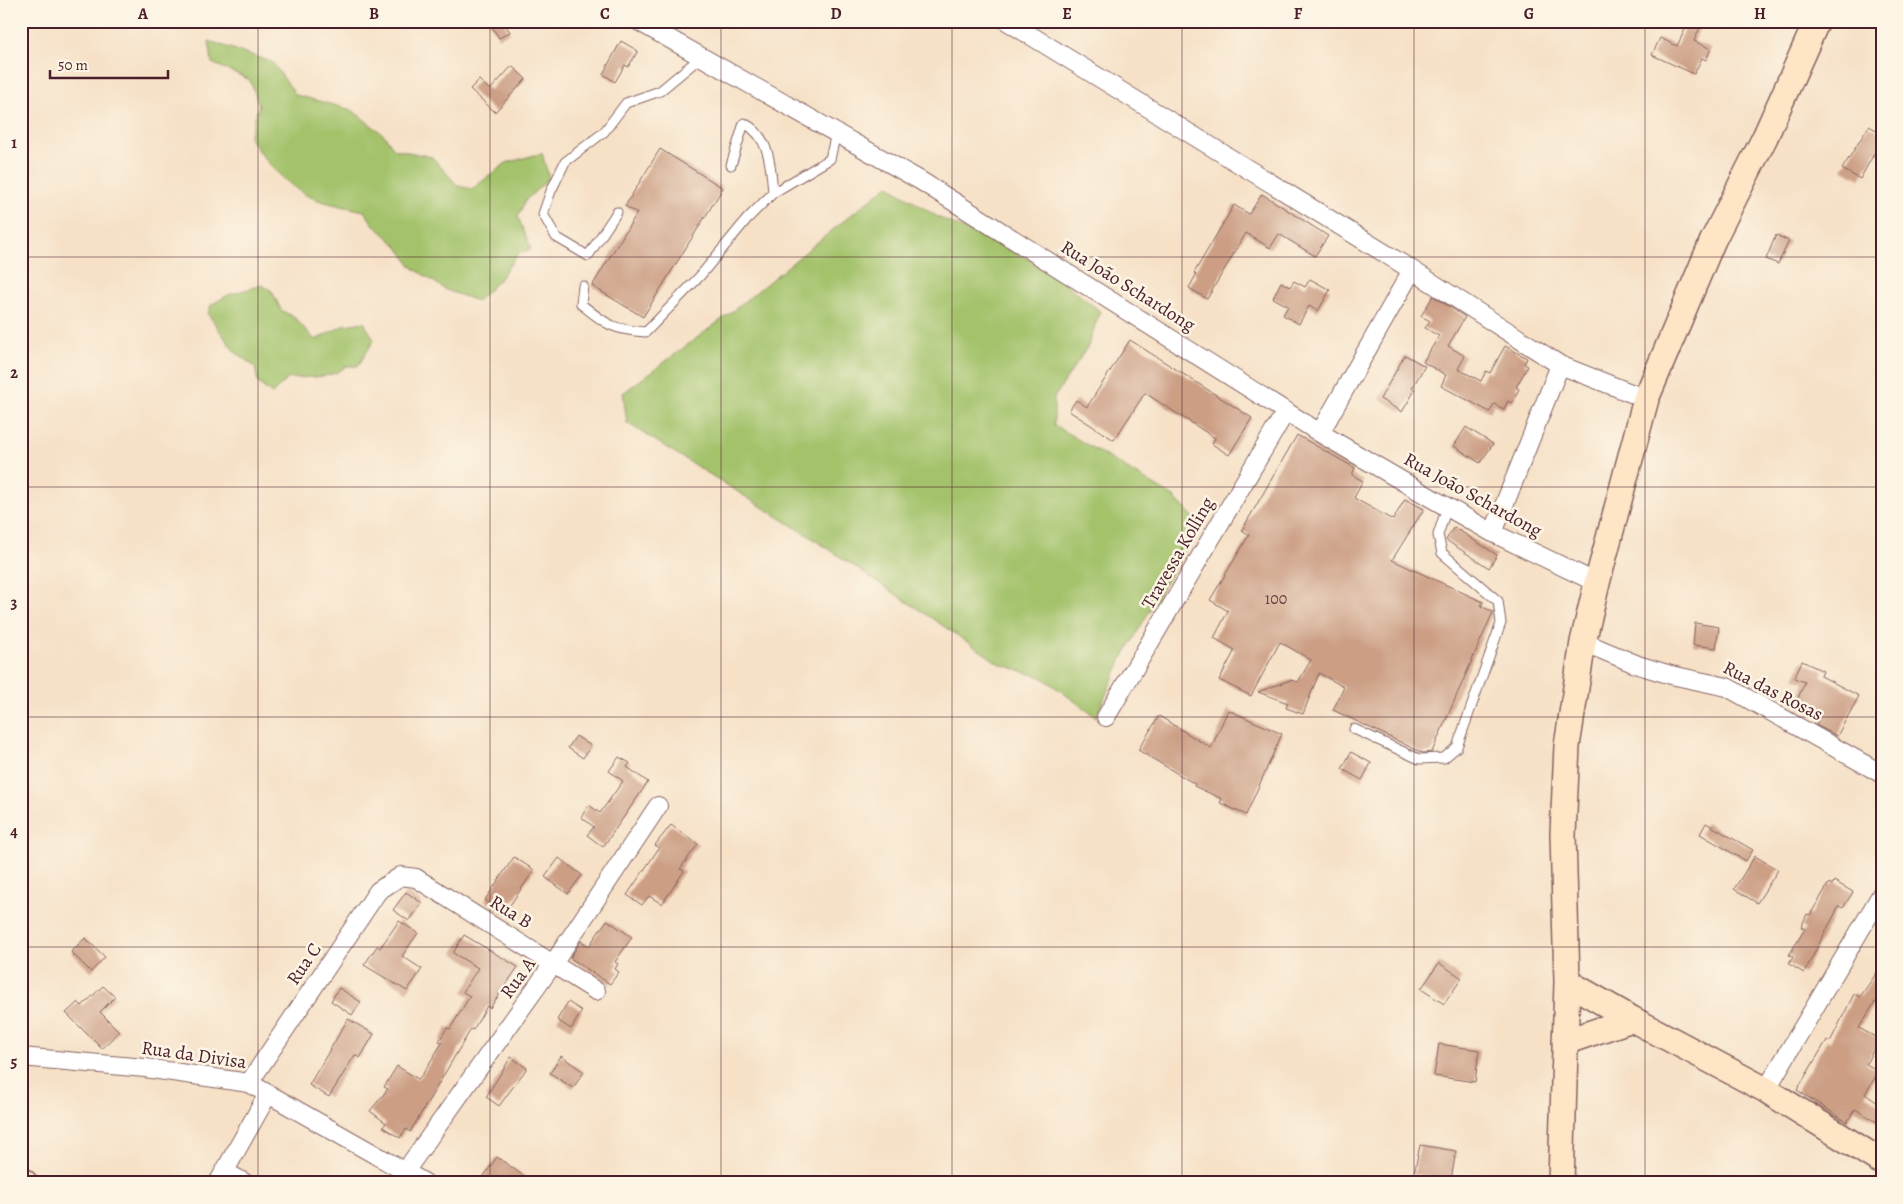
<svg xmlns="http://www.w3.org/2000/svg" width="1903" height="1204" viewBox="0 0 1903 1204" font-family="Alegreya,serif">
<rect width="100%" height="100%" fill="#fcf5e5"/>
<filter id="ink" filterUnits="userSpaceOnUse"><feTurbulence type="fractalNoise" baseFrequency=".02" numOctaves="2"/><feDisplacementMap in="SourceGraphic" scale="10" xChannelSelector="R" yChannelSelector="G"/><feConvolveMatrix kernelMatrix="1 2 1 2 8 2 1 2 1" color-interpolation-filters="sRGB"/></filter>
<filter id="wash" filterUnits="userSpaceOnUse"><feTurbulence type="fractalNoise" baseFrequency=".0096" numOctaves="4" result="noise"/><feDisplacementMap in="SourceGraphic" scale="20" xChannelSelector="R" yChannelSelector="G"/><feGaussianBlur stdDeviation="1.12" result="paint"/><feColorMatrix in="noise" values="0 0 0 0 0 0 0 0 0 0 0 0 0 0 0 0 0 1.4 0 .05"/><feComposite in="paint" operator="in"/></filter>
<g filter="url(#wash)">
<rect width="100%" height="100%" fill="#f6e1c7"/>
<path fill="#a3c26a" stroke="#76704a" d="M209,41l63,21 24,33 56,15 32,25 10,14 38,8 26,29 14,3 34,-26 36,-10 7,25 -24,23 -7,16 13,32 -13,5 -20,27 -21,20 -31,-11 -34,-23 -15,-21 -24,-22 -9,-13c-14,-3 -29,-6 -43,-10 -31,-9 -55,-39 -72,-64l10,-32 -9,-25 -38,-17z
M888,185l48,31 107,50 57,45 -12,35 -34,52v27l120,72 25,26 -79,140 -24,54 -53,-39 -43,-14 -191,-128 -182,-113 -4,-30 106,-79z
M262,285l10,6 9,19 14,8 20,22 30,-15 19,-3 10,18 -16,26h-12c-14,14 -40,10 -59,13l-15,15 -14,-11 -3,-16 -21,-16 -26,-37 3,-9 17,-10z"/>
<g id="blocks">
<path fill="#cc9f85" d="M488,21h15l7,11 -11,6z
M1689,21h14l-9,20 17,8 -5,11 -4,-2 -8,16 -42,-19 8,-17 17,8z
M621,41l17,10 -10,16 -3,-2 -10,17 -12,-8z
M512,66l14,13 -31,33 -25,-23 9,-9 11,10z
M1869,126l13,7v22l-7,-3 -15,27 -18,-10z
M660,149l63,39 -80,129 -51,-31 45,-73 -12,-7z
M1262,194l66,42 -13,20 -36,-22 -9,14 -24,-15 -39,66 -18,-11 7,-13 -2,-2 40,-68 15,9z
M1776,235l13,6 -11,23 -12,-5z
M1310,279l20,11 -12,21 -9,-5 -10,18 -16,-9 5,-9 -15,-8 8,-16 9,5 4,-6 11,6z
M1433,296l32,21 -17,29 17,10 -7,13 23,12 5,-10 4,2 15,-27 22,12 -3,6 4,2 -12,21 3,2 -7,14 -4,-2 -4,8 -10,-5 -4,8 -49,-26 5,-11 -23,-13 16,-26 -14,-8 5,-7 -9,-5z
M1130,340l122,78 -23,37 -17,-11 3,-6 -70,-45 -31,47 -45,-29 7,-11 11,7z
M1405,355l20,11 -13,22 3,2 -13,22 -22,-13z
M1466,427l27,17 -13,19 -26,-17z
M1297,435l58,33 -3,7 11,6 -9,17 39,22 12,-21 19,10 -32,51 91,42 -2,4 12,6 -61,140 -9,1 -90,-43 11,-23 -25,-14 -16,41 -17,-6 2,-5 -30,-11 32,-12 8,2 13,-22 -31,-18 -29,54 -32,-16 16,-30 -21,-12 14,-27 -18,-11 39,-65 -7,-5z
M1454,527l43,28 -8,13 -43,-28z
M1695,623l24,4 -3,21 -23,-3z
M1802,661l21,10 -2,5 38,20 -22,40 -21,-11 4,-8 -25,-12 10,-23 -11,-4z
M1228,710l54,24 -36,81 -26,-12 2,-4 -28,-13 1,-2 -57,-34 21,-34 52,32z
M576,736l15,10 -8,12 -15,-10z
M1351,752l20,11 -9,17 -20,-11z
M619,757l11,6 -3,4 21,15 -45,65 -16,-12 7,-8 -13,-10 8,-12 11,8 23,-32 -14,-10z
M1706,823l47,27 -7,11 -46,-27z
M671,825l27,19 -18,25 4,2 -22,33 -13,-8 -7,9 -15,-10 32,-47 -4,-3z
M1755,856l23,14 -21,33 -23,-14z
M514,857l20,13 -30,44 -19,-14z
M559,858l23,17 -14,19 -23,-17z
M1834,881l19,11 -10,16 -4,-2 -35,67 -15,-9 4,-7 -4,-2 16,-26 -4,-2 6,-13 3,1 19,-32 3,2z
M406,892l16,11 -13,18 -16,-11z
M607,920l25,17 -17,25 3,2 -3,5 4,3 -9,12 -40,-26 11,-17 8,5z
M399,921l19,12 -16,23 20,13 -15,22 -43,-26 13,-19 3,2z
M464,935l54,32 -28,41 -3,-2 -14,24 -2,-1 -61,103 -4,-3 -6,9 -17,-11 3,-4 -16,-12 18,-22 -4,-2 13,-21 21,13 4,-4 20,-32 -3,-2 8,-13 3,1 20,-33 -7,-4 15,-24 -25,-15z
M85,938l20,19 -14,15 -20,-20z
M1439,963l23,15 -18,26 -23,-15z
M1882,965v41l-7,-4 -16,26 20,11 -13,25 13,7 -14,23 17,12v19l-27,-16 -8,13 -50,-32 30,-50 3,2 24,-48 6,3z
M103,986l12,11 -15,15 19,19 -17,18 -36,-36 12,-11 4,4z
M339,988l22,14 -9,13 -21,-14z
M568,1002l14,9 -11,18 -14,-9z
M348,1019l26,15 -14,24 -5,-3 -26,42 -20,-12z
M1439,1044l40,6 -4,32 -41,-6z
M561,1056l23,16 -11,16 -23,-15z
M511,1057l16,11 -28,38 -13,-9z
M1420,1145l36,6 -5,29 -37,-6z
M497,1157l37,26h-55z"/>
</g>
</g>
<g filter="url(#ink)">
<use href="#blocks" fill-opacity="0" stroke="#866362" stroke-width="1"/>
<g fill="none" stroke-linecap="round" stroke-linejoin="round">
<g stroke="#866362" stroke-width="11">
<path id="lane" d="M731,165l13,-42c26,13 27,44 29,70
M617,212l-29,44 -32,-19 -13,-23 8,-23 14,-29 39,-30 22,-29 34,-12 41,-34
M583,286l-2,18c26,21 32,26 65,28l54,-56 47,-57 26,-26 57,-34 6,-26
M1354,729l65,30 25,-1 13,-11 44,-124 -3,-22 -56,-48 -4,-18 9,-28"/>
</g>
<g stroke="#866362" stroke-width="20">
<path id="street" d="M638,21l283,160 399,252 113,66 60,34 104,50
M1007,21l405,249 148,95 86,34
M1320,433l92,-163
M1493,533l67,-168
M1583,642l55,23 33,10 56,12 155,87
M1106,717l180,-306
M21,1057l124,11 104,15 176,100
M249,1083l129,-192 23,-15 15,2 180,113
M1766,1090l116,-197
M406,1170l147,-206 105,-158
M224,1171l21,12
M218,1183l50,-89"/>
</g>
<g stroke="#866362" stroke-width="28">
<path id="secondary" d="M1567,982l65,37 134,71 116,72
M1565,1042l67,-23
M21,1180l4,3
M1561,1183l6,-201 -4,-148 4,-88 16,-104 14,-59 49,-184 67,-159 52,-103 52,-116"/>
</g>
<use href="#lane" stroke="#fff" stroke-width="9"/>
<use href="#street" stroke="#fff" stroke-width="18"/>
<use href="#secondary" stroke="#fde5c5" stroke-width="25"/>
</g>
</g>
<path fill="none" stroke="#4a1f2b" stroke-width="1" stroke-opacity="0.55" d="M258,21v1162M490,21v1162M721,21v1162M952,21v1162M1182,21v1162M1414,21v1162M1645,21v1162M21,257h1861M21,487h1861M21,717h1861M21,947h1861"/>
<g text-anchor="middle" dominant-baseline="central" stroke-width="5" stroke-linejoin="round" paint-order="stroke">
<g font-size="16" fill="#6a3f42">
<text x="1276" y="599">100</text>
</g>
<g font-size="19" fill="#4a1f2b" stroke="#fcf5e5">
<text transform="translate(1128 286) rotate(32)">Rua João Schardong</text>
<text transform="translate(1473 495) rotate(29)">Rua João Schardong</text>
<text transform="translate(1178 553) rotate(-60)">Travessa Kolling</text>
<text transform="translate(1773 691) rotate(27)">Rua das Rosas</text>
<text transform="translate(511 912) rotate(32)">Rua B</text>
<text transform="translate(304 964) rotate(-56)">Rua C</text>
<text transform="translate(518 978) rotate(-54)">Rua A</text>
<text transform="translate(194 1055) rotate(8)">Rua da Divisa</text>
</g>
</g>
<rect width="1903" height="1204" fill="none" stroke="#fcf5e5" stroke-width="55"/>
<path d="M50 70v8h118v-8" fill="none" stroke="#4a1f2b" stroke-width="2.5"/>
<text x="58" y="70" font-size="15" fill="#4a1f2b" stroke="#fcf5e5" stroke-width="4" paint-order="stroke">50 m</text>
<rect x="28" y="28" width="1848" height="1148" fill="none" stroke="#4a1f2b" stroke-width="2"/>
<g font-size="16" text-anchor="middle" font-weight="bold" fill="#4a1f2b">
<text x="143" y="19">A</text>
<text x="374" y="19">B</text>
<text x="605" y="19">C</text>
<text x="836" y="19">D</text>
<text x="1067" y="19">E</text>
<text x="1298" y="19">F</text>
<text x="1529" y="19">G</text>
<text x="1760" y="19">H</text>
<text x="14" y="148">1</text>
<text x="14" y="378">2</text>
<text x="14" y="608">3</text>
<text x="14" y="837">4</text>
<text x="14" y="1067">5</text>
</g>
</svg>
